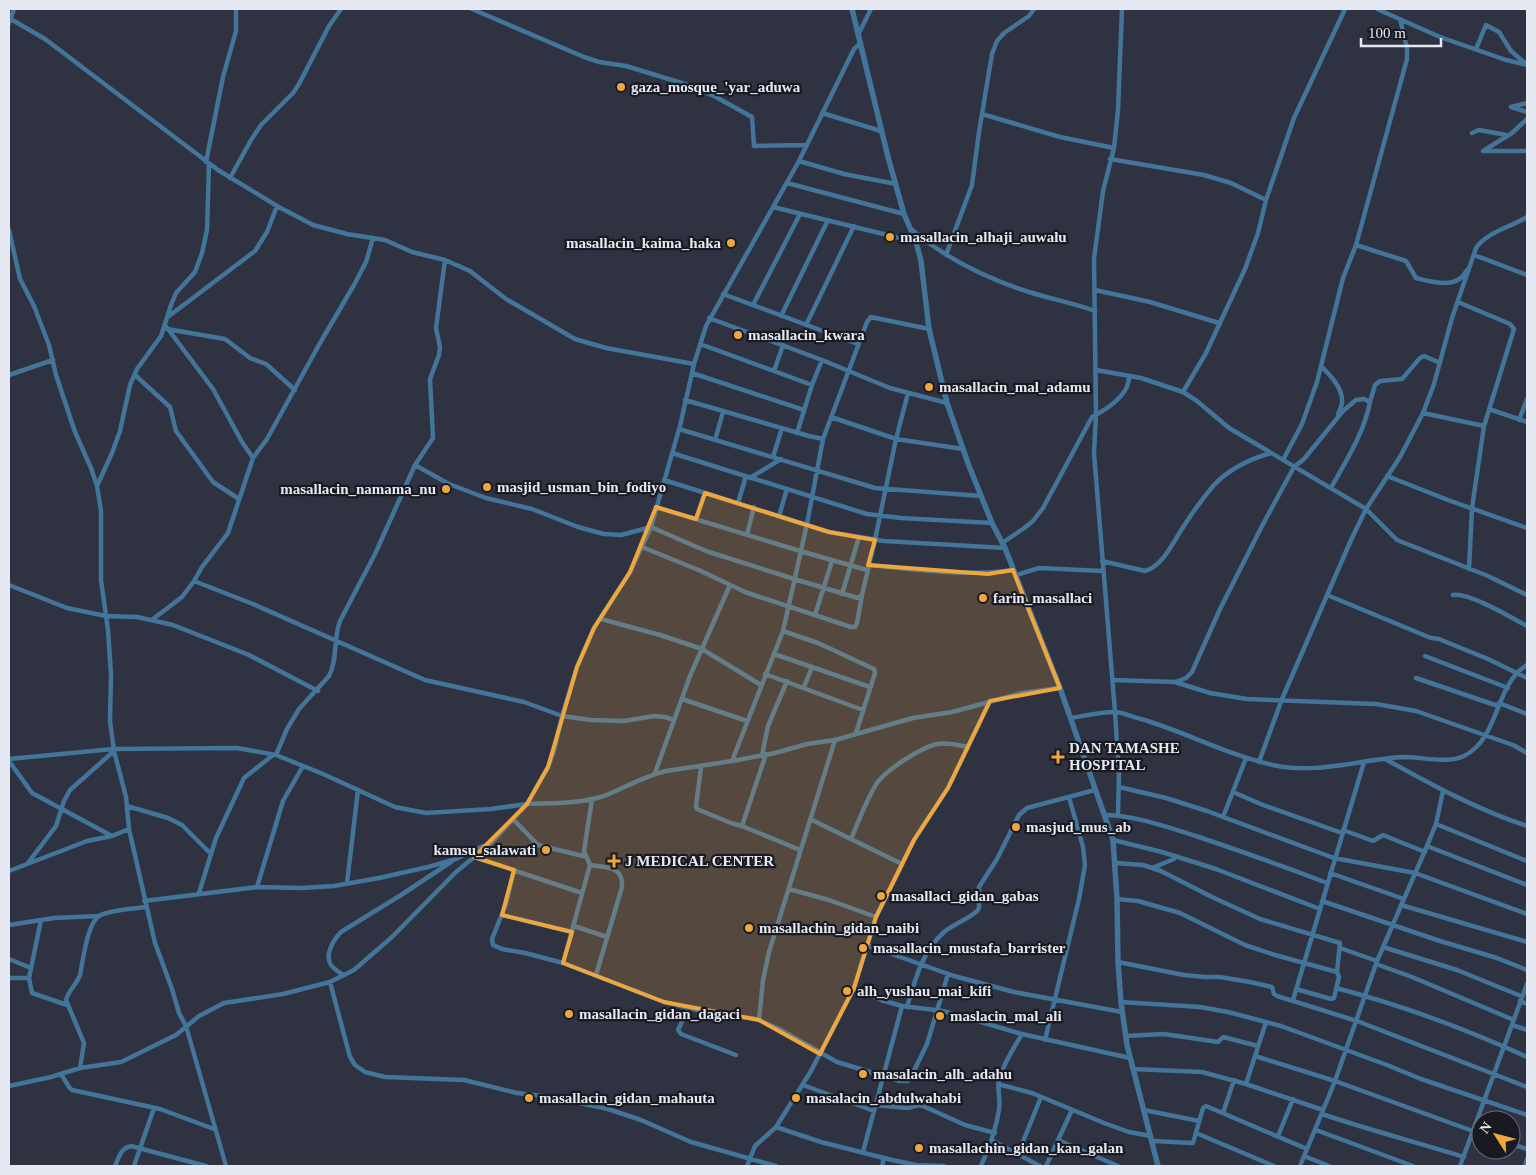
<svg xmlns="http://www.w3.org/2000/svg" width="1536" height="1175" viewBox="0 0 1536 1175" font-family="Georgia,serif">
<rect width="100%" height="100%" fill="#2f3240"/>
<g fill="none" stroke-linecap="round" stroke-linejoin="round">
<path stroke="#437499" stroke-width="4.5" d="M472,9l112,48 15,5 27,4 59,18 29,12 38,21 2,29 52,-1
M1377,9l63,28 66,23 21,5
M9,18l36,21 173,131 59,36 36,19 34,9 38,6 27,12 33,8 25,11 36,28 69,40 31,9 88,16
M9,23l5,-14
M859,33l12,-24
M1476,49l10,-24 13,7 12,19 15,13
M1527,103l-16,4 16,5
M822,113l59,18
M982,114l78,23 54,11
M1527,119l-15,14 -29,18h44
M1472,133l7,-3 27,5
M1110,159l94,16 27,8 35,17
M799,161l45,13 52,10
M206,162l17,-85 13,-46v-22
M230,178l21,-38 10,-15 32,-32 6,-9 30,-58 12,-17
M787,183l117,31
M773,207l143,35
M911,229c35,30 74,49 118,63 22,7 44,11 66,19
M9,230l11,49 14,27 15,39 7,30 19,57 16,36 6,18 4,25v69l7,50 3,45 -1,46 4,30 12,46 3,32 26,114 17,46 7,24 7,13 40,140
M1356,245l50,16 10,17c17,4 41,12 51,-8
M946,255l26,-70 7,-53 13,-78 5,-13 7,-8 25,-17 5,-7
M1474,255l53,20
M1095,290l55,12 69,21
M723,294l135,50
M1458,302l52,22 4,5 -30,97 -12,82 -3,61
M753,305l47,-91
M169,316l86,-65 12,-19 10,-26
M781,316l47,-96
M709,318l113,42 68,28 57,15
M165,325l48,64 29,53 11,16
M806,325l48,-99
M167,329l58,10 25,19 16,6 29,26
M700,344l112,41
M1321,366c9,9 22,22 21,36 0,4 -3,9 -4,12
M1096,370l45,8 42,14 14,9 32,27 137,81 31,31 91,36 39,19
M774,371l9,-26
M692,373l112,37
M9,375l44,-15
M135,375l35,32 6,24 37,51 26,17
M1183,392l23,-39 39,-84 13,-36 8,-33 28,-82 51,-109
M685,400l124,36 14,3
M1370,402l5,-17 5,-4 22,-2 18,-21 4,-2 16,7
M1489,409l38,13
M1423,413l61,13
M831,417l65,22 67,10
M1519,420l8,-21
M679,429l196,59 106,8
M797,433l15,-48 10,-25
M715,440l8,-28
M672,453l195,61 34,4 91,5
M773,457l9,-29
M1283,460l19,-36 15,-42 26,-104 13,-33 51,-186v-11l-7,-29
M415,465l34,19 37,14 46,11 46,18 26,7 17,1 30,-8 55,24 88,28 64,19 4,-3 13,-55 21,-101 12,-46
M1387,476l61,24 79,28
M750,478l31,-19
M664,480l165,52 55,9 121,7
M97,486l15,-33 8,-22 10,-46 7,-16 24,-33 10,-31 5,-12 19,-21 7,-19 5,-23 2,-66
M738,503l8,-27
M656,507l144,44 67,19
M779,516l8,-27
M696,519l9,-26
M747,535l7,-28
M1002,543l21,-14 10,-8 10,-13 49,-91c15,-8 38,-22 37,-41
M642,547l59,24 44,21 106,35h4l2,-4 5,-28
M1102,561l43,10c16,-4 27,-26 35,-39 10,-16 22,-33 34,-47 15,-16 36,-26 57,-32
M868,565c49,4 97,12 145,5
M1016,575l23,-7 64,3
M194,581l59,23 172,76 99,22 38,14 29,4 33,1 30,-5 11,1 9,3
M9,585l58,23 39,8 31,1 36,8 76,30 69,36
M842,594l17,-57
M1327,595l104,43 8,1 49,20 39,19
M1453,595c16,-3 59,23 74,31
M815,615l17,-54
M153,619l29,-22 12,-16 8,-14 26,-34 25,-75 14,-19 53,-96 34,-58 12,-23 7,-24
M601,619l59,16 42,14 59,36
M783,631l35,12 56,26 1,4 -19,60
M774,654l96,33
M1425,656l83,32
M765,674l98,36
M1416,678l82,28
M1113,680l62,2 35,11 37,6 129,5 40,7 97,34 14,8
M1175,682l11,-4 6,-6 28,-63 42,-83 32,-59 10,-8 39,-48 13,-11 8,-1 6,3c-6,31 -24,59 -39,86
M804,687l8,-20
M682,699l65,22
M1499,703l28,11
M1071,718c13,-2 33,-7 45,-6 8,1 17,5 25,7 45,13 86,36 132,46 44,10 88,-6 131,-8 19,0 43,7 60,-1 36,-18 30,-71 63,-91
M276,755l11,-26 12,-20 30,-33c9,-17 4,-37 11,-55l35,-67 40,-89 18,-27 -3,-59 9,-24 1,-8 -4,-19 9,-68
M762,755l6,-29 19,-45
M9,759l104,-10 124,-1 39,7 47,19 72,33 31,6 65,-4 36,-5 21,-37 6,-16 8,-35 15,-49 17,-39 36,-56 21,-45 29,-101 14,-62 12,-38 93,-165 55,-112 7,-6
M1387,760c45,25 91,50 140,66
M9,761l23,32 80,43
M732,761l51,-130 24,-107 16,-85 44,-117 4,-5 58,12
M1259,762l23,-63 69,-159 15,-31 34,-52 23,-44 11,-29 18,-66 24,-70c11,-16 35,-21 51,-31
M701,767l-5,39 1,3 34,14 11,3 58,24
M655,773l35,-97 40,-91
M1119,787l47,11 41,13 127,47 81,15 112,41
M1233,792l30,13 79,28
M127,806l41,12 14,7 29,29
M1106,815c31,1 61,12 90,21 44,15 88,30 131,47
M1118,815l1,-41 -4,-62 -21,-259 2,-38 -2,-156 9,-68 11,-43 4,-38 4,-101
M1223,817l23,-59
M513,819l25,26 49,12
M810,819l92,45
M1436,824l91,37
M742,826l24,-72
M1343,830l30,11 10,-6 42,17
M851,839c8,-18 15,-39 26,-56 9,-13 45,-36 60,-39 11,-2 21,1 31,3
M1113,840l49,12 54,17 104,40
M1427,846l100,39
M474,857l108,36
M28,863l28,-37 8,-25 6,-11 44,-39
M1116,863l27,2 18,6 51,26 48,22 80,24 -3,29 2,5 -5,21 -3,1 -35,-10
M590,865c17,3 33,0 32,22l-26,88
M1152,868l22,-9
M514,870l-8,34 -14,35 1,6 9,4 23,4 38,10 101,39 54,13 32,3 9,2 20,9 58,33 63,19h8l3,-4 16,-33 21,-70
M9,871l78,-30 25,-5 17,-7
M1330,873l74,26
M347,883l11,-93
M257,887l26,-86 20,-35
M789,889l40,11 47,17
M199,893l17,-55 28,-60 29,-23
M1117,899l21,2 42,12 65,32 30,10 62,17
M144,901l113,-14 44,1 33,-2 45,-8 49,-11 28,-8 27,-13
M1322,901l118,40 57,17 30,12
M1401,905l126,37
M502,915l70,17
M9,925l45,-7 45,-2
M574,926l33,11
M866,945l88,31 60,16 108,20
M1383,947l74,23 64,26
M1340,948l37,13
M9,959l22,9
M1118,962l66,13 21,2h15l30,5 22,5 2,7 3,2 80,25 170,66
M563,963l27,-98 -6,-14 8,-52
M1376,964l36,13 102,43
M343,975c-4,-3 -9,-6 -12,-10 -7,-10 3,-26 10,-33l60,-37 50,-33
M9,978h20l3,15 35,12
M29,978l12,-58
M330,982l20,75 5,8 10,7 20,5 79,3 53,13 34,4 57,12 33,11 50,22 85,24
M854,988l27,12 21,6 41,5 79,23 108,24
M1336,988c65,17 130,41 191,69
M1293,1000l71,-238
M1520,1001l7,3
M1121,1002l79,5 28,5 53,14 106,39 34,14 106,36
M907,1007c8,-27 15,-55 36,-74 10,-9 24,-13 34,-22l2,-3v-21l18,-28 22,-44 8,-7 68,-18
M688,1009l-10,21 3,4 55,21
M759,1020l4,-40 6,-28 66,-212
M1512,1025l15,5
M1125,1036l39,-2 54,8 5,-5 35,9
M1045,1040l34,-141 6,-34 -2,-18 -14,-50
M1255,1056l80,25 146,53
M80,1068l4,-25 -18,-43c2,-9 11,-16 14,-25 3,-14 7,-51 19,-59 10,-6 35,-7 46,-9
M1133,1069l69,3 44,12 77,26
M61,1074l8,13 3,3 88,19 54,20
M998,1084l34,9 72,30 25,9 22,4
M1246,1084l20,-62
M803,1085l71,26
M9,1086l42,-9 29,-9 41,-6 55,-27 23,-19 25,-13 59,-9 47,-12 24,-12 38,-33 64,-65 34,-28 37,-40c25,-1 52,0 77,-8 21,-8 40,-20 62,-25l66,-10 43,-8 32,-9 28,-4 78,-22 39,-6 70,-19 38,-5
M875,1105l33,3 11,-3 4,1 42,19 30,8
M1144,1110l55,11
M1223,1113l11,-33
M1322,1114c47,16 94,28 142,43
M776,1127l45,15 71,18 24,5 28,1
M1316,1130l97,36
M1196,1133l78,33
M1278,1136l15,-37
M1058,1140l60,26
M993,1141l47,25
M1153,1141l40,2 10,-35 3,-2 101,43
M1511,1144l16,5
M863,1152l39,-146
M1018,1154l23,-57
M1304,1156l25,10
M115,1166c4,-9 6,-18 16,-20l75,20
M134,1166l20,-58
M747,1166l8,-20 21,-19 35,-56 43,-83 22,-71 38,-77 34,-52 42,-87
M882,1166l2,-8
M981,1166c8,-18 15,-36 18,-56 2,-11 -3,-22 1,-34 5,-15 14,-28 22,-42
M1046,1166l26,-56
M1300,1166l35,-85 42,-120 50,-115 9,-22 7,-33
M1460,1166l67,-182
M1525,1166l2,-7"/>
<path stroke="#437499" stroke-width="5.5" d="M852,9l36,148 16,57 12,28 5,19 8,68 18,74 22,63 23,57 13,25 55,140 53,152 4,59 1,63 3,40 6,43 31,121"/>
</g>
<path fill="#efa73d" fill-opacity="0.2" stroke="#efa73d" stroke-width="4" stroke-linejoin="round" d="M705,493l124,39 46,8 -7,25 120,9 25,-4 47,118 -70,13 -42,87 -34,52 -38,77 -22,71 -34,66 -61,-34 -95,-18 -101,-39 9,-31 -70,-17 12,-45 -40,-13 53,-53 21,-37 29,-100 17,-39 36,-56 26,-65 40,12z"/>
<g fill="#efa73d" stroke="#191a21" stroke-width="2">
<circle cx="621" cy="87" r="5"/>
<circle cx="890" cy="237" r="5"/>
<circle cx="731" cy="243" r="5"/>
<circle cx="738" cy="335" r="5"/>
<circle cx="929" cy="387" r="5"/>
<circle cx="487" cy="487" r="5"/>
<circle cx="446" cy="489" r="5"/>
<circle cx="983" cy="598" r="5"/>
<path d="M1055.5 749.5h5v5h5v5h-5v5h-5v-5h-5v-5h5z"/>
<circle cx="1016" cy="827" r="5"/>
<circle cx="546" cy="850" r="5"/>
<path d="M611.5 853.5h5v5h5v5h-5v5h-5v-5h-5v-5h5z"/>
<circle cx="881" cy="896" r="5"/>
<circle cx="749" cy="928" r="5"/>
<circle cx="863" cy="948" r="5"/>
<circle cx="847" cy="991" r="5"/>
<circle cx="569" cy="1014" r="5"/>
<circle cx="940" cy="1016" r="5"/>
<circle cx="863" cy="1074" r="5"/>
<circle cx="529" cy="1098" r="5"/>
<circle cx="796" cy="1098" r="5"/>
<circle cx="919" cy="1148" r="5"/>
</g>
<g text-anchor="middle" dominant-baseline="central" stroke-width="4.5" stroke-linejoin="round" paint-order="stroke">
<g font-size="15" font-weight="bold" fill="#e6e8f2" stroke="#191a21" text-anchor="start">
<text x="631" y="87">gaza_mosque_'yar_aduwa</text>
<text x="900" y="237">masallacin_alhaji_auwalu</text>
<text x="721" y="243" text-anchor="end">masallacin_kaima_haka</text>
<text x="748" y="335">masallacin_kwara</text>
<text x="939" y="387">masallacin_mal_adamu</text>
<text x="497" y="487">masjid_usman_bin_fodiyo</text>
<text x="436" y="489" text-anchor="end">masallacin_namama_nu</text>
<text x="993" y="598">farin_masallaci</text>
<text x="1069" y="748">DAN TAMASHE<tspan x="1069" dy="17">HOSPITAL</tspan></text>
<text x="1026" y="827">masjud_mus_ab</text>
<text x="536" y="850" text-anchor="end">kamsu_salawati</text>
<text x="625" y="861">J MEDICAL CENTER</text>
<text x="891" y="896">masallaci_gidan_gabas</text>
<text x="759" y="928">masallachin_gidan_naibi</text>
<text x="873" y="948">masallacin_mustafa_barrister</text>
<text x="857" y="991">alh_yushau_mai_kifi</text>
<text x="579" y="1014">masallacin_gidan_dagaci</text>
<text x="950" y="1016">maslacin_mal_ali</text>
<text x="873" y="1074">masalacin_alh_adahu</text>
<text x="539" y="1098">masallacin_gidan_mahauta</text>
<text x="806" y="1098">masalacin_abdulwahabi</text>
<text x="929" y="1148">masallachin_gidan_kan_galan</text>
</g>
</g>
<rect width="1536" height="1175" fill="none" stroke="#e6e8f2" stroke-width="20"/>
<g transform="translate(1496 1135) rotate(306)"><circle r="24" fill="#191a21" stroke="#6b6c75"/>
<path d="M0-4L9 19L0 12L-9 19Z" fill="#efa73d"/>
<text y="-8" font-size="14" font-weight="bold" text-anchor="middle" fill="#e6e8f2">N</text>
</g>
<path d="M1361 38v8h80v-8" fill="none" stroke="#e6e8f2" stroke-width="2.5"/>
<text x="1368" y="38" font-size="15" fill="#e6e8f2" stroke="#191a21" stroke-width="4" paint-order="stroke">100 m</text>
</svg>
